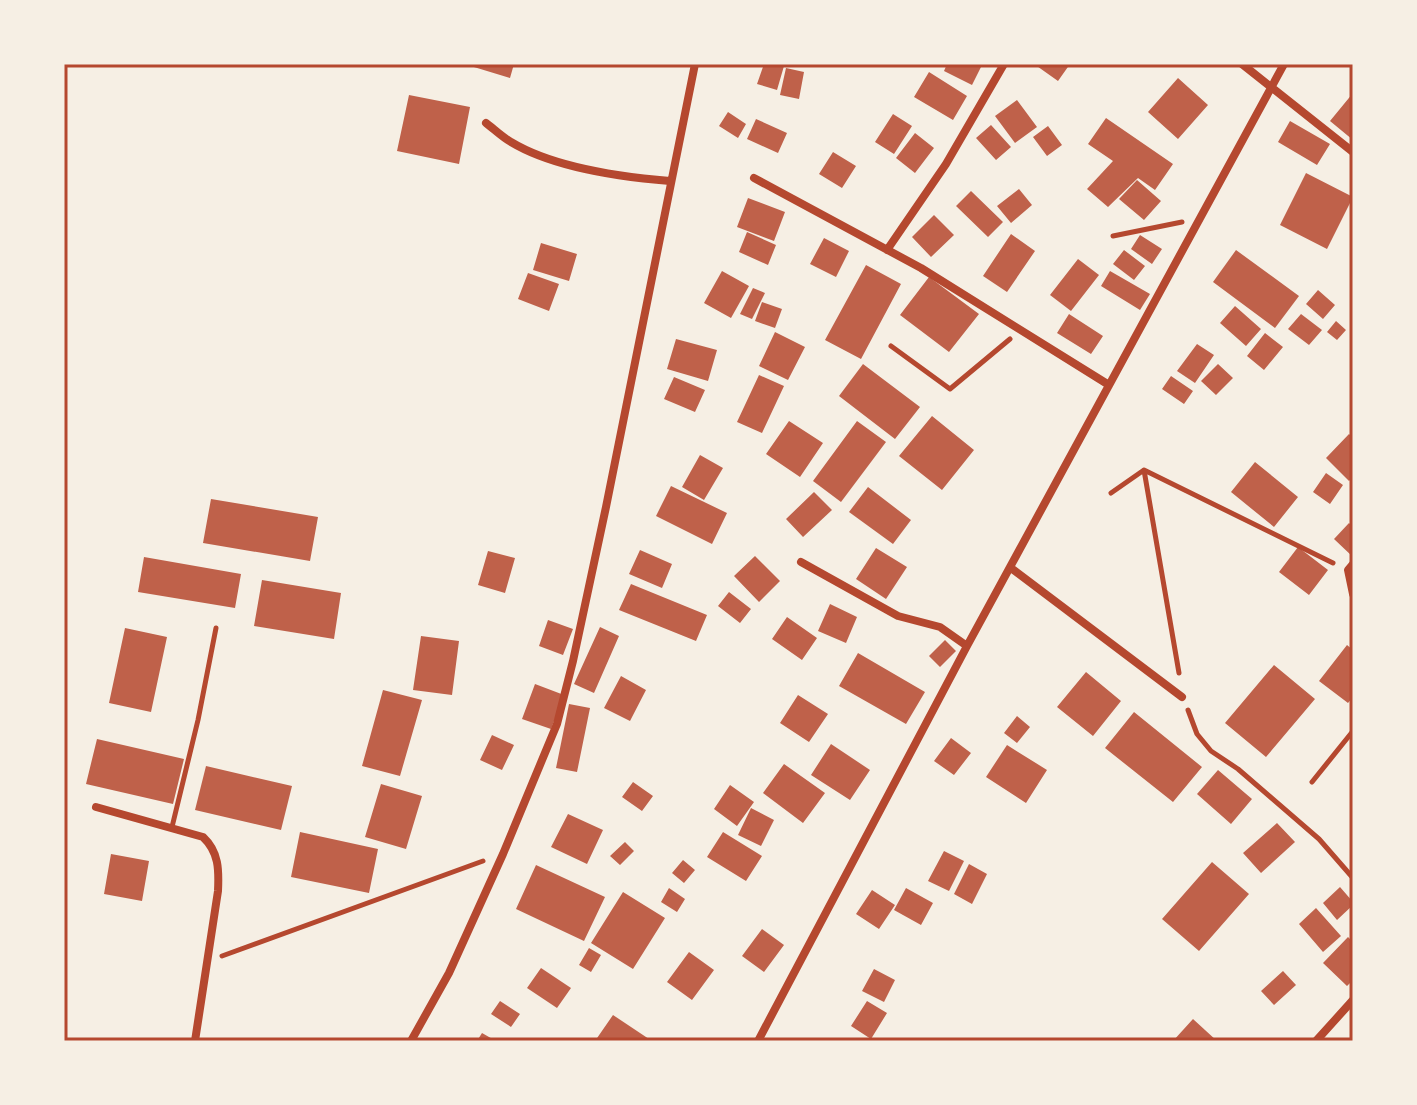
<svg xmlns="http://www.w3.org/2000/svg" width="1417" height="1105" viewBox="0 0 1417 1105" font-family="Figtree,sans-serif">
<rect width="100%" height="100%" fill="#f6efe4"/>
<path fill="#bf614a" d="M464,64h50l-4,14z
M764,64l20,2 -7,24 -20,-6z
M947,64h28l6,3 -9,18 -28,-14z
M1034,64h36l-12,17z
M786,68l18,4 -5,27 -19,-4z
M929,72l38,24 -14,24 -39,-23z
M1178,78l30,27 -30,34 -30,-27z
M1353,93v47l-23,-19z
M409,95l61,12 -11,57 -62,-13z
M1017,100l20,27 -22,16 -20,-27z
M728,112l18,12 -8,14 -19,-12z
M893,114l19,12 -18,28 -19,-12z
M1106,118l67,46 -18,26 -17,-12 -30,29 -21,-18 26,-28 -25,-17z
M756,119l31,14 -9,20 -31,-14z
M1290,121l40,23 -13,21 -39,-23z
M991,125l20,22 -15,13 -20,-22z
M1048,126l14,19 -15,11 -14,-19z
M915,133l19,15 -19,25 -19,-15z
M833,152l23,14 -14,22 -23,-14z
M1306,173l47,24 -26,52 -47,-24z
M1137,180l24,21 -17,19 -25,-21z
M1019,189l13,16 -21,18 -14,-17z
M971,191l32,31 -15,15 -32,-31z
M748,198l37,14 -11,29 -37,-14z
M934,215l20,20 -23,22 -19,-20z
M747,232l29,13 -8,20 -29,-13z
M1011,234l24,17 -28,41 -24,-16z
M1140,235l22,14 -10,15 -21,-15z
M824,238l25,13 -13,26 -26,-13z
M541,243l36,11 -8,27 -36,-11z
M1124,250l21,16 -11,14 -21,-16z
M1236,250l63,46 -24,32 -62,-46z
M1078,259l21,16 -28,36 -21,-16z
M866,265l35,19 -40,75 -36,-19z
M722,271l27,15 -18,32 -27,-15z
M1110,271l40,23 -10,16 -39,-24z
M528,273l31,11 -10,27 -31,-12z
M929,277l50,37 -30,38 -49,-37z
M753,288l12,5 -13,26 -12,-5z
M1318,290l17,15 -12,14 -17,-15z
M762,302l20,7 -7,19 -20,-7z
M1235,306l26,23 -15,17 -26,-23z
M1069,314l34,22 -12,18 -34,-21z
M1301,314l21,16 -13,15 -21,-16z
M1336,321l10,9 -9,10 -10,-8z
M775,332l30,15 -17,33 -29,-14z
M1265,333l18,14 -19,23 -17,-14z
M676,339l41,11 -9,31 -41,-12z
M1197,344l17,11 -19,28 -18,-12z
M863,364l57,43 -25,32 -56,-43z
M1218,364l15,14 -17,17 -15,-14z
M759,375l25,11 -22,47 -25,-11z
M1171,376l22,15 -9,13 -22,-15z
M674,377l31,13 -10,22 -31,-13z
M932,416l42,34 -32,40 -43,-34z
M789,421l34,22 -23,34 -34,-23z
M857,421l29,21 -45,60 -28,-21z
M1349,434l4,4v39l-4,4 -23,-23z
M700,455l23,13 -19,32 -22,-13z
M1255,462l43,35 -24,30 -43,-35z
M1326,473l17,12 -13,19 -17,-12z
M671,486l56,27 -15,31 -56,-28z
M868,487l43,33 -18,24 -44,-32z
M814,492l18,18 -29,27 -17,-18z
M211,499l107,18 -8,44 -107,-18z
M1349,523l4,4v30l-19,-18z
M1298,547l30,23 -19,25 -30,-23z
M876,548l31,19 -21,32 -30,-20z
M640,550l32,14 -10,24 -33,-14z
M488,551l27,7 -10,35 -27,-8z
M755,556l25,25 -21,21 -25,-26z
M144,557l97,17 -6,34 -97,-16z
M262,580l79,13 -7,46 -80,-13z
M631,584l76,31 -11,26 -77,-31z
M729,592l22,17 -11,14 -22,-17z
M830,604l27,13 -11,26 -28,-12z
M787,617l30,21 -15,22 -30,-21z
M548,620l25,9 -10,26 -24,-9z
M600,627l19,9 -25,57 -20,-9z
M125,628l42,9 -16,75 -42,-9z
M421,636l38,5 -7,54 -39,-5z
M945,640l11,11 -16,16 -11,-11z
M1347,645l6,5v47l-5,6 -29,-22z
M858,653l67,39 -19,32 -67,-38z
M1274,665l41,34 -49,58 -41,-34z
M1086,672l35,29 -28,35 -36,-29z
M621,676l25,14 -16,31 -26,-13z
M535,684l29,11 -13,34 -29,-10z
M383,690l39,10 -22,76 -38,-10z
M798,695l30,19 -19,28 -29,-19z
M569,704l21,4 -13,64 -21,-4z
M1134,712l68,55 -29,35 -68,-54z
M1017,716l13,11 -13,16 -13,-10z
M492,735l22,10 -12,25 -22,-10z
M951,738l20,15 -17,22 -20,-14z
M97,739l87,20 -11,45 -87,-20z
M831,744l39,26 -20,30 -39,-25z
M1007,745l40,25 -21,33 -40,-26z
M784,764l41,29 -22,30 -40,-30z
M206,766l86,20 -11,44 -86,-20z
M1218,770l34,29 -21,25 -34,-30z
M633,782l20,14 -11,15 -20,-14z
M381,784l41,12 -16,53 -41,-12z
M730,785l24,17 -17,24 -23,-17z
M751,808l23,12 -13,26 -23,-11z
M568,814l35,16 -16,34 -36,-17z
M1277,823l18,19 -34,31 -18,-20z
M300,832l78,17 -9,44 -78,-16z
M723,832l39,24 -16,25 -39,-24z
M625,842l9,9 -14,14 -10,-9z
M944,851l20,10 -15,30 -21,-10z
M111,854l38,7 -7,40 -38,-7z
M683,860l12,10 -11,13 -12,-10z
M1212,862l37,32 -50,57 -37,-32z
M969,864l18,10 -15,30 -18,-10z
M536,865l69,32 -21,44 -68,-32z
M1340,887l13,15v3l-16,15 -14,-17z
M669,888l16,11 -8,13 -16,-10z
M906,888l27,15 -12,22 -27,-15z
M872,890l23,15 -16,24 -23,-15z
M623,892l42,26 -32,51 -42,-26z
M1316,908l25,28 -18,16 -24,-28z
M762,929l22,16 -20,27 -22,-16z
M1348,937l5,5v38l-6,6 -24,-23z
M589,948l12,7 -10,17 -12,-7z
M689,952l25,18 -22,30 -25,-18z
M541,968l30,20 -14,20 -30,-20z
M874,969l21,11 -11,22 -22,-11z
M1283,971l13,14 -22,20 -13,-14z
M500,1001l20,13 -9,13 -20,-13z
M867,1001l20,12 -16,26 -20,-13z
M613,1015l39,26h-57z
M1193,1019l24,22h-44z
M482,1033l14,8h-19z"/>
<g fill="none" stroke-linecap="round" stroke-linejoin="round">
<path stroke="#b5482f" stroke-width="5" d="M1113,236l69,-14
M891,346l59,43 60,-50
M1144,470l35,203
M1111,493l33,-23 189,93
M1188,710l9,24 14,17 27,18 81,70 34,39
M1312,782l41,-51
M222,956l261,-95"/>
<path stroke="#b5482f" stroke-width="5" d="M172,827l26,-107 18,-92"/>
<path stroke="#b5482f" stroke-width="8" d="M1242,64l111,88
M486,123c8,6 16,14 25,19 43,26 110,35 159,39
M754,178l167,90 188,117
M887,250l59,-86 58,-100
M801,562l97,54 42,11 27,19
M1353,564l-5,6 5,24
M1011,568l171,129
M96,807l107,30c16,15 16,33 15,54l-23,150
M411,1041l38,-68 54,-119 54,-130 16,-63 33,-154 89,-443
M758,1041l209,-395 317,-582
M1316,1041l37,-41"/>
</g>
<rect width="1417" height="1105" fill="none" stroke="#f6efe4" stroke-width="132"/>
<rect x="66" y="66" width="1285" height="973" fill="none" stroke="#b5482f" stroke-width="3"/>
</svg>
